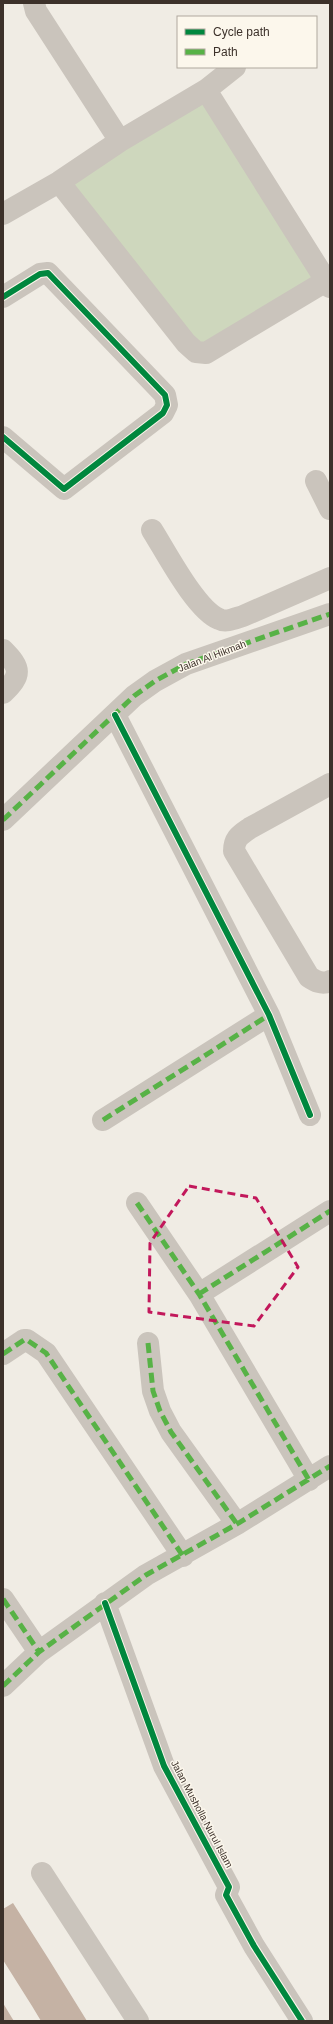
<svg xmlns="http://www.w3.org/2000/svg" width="333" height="2024" viewBox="0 0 333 2024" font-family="Helvetica,sans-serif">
<rect width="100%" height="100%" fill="#f0ece4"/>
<path fill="#ced7bd" d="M214,84l112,197 -120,72 -147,-171z"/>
<path fill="#c5b2a4" d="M13,1903l35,55 39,63h-46l-9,-15 -29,-46v-51z
M3,2003l9,15 2,3h-11z"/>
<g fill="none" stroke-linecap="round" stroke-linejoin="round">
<path stroke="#cac4bc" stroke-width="22" d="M34,3l2,8 84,130
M206,90l124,197
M59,182l127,161 10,9 10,1 120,-72
M3,214l56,-32 61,-41 86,-51 29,-23
M3,297l37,-23 8,-1 117,122 2,10 -4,8 -99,76 -61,-52
M316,481l14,28
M152,530c14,22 44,80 67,89 7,4 17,-1 24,-3l87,-38
M3,650c18,18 19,25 0,43
M115,715l154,300 41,100
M330,784l-80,44c-10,7 -16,10 -16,23l75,126c6,4 13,8 21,4
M3,820l131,-124 21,-15 31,-17 144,-50
M103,1120l166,-105
M137,1203l62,91 110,186
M199,1294l131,-83
M148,1343l5,48 7,20 11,21 66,92
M3,1354l21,-14h3l19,13 137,203
M3,1599l36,53
M105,1603l59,163 65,121 -3,8 28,51 48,75
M3,1686l36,-34 107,-77 91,-51 93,-58
M42,1873l96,148"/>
<path stroke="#57b246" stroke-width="5" stroke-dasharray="10 5" stroke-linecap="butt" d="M3,820l131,-124 21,-15 31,-17 144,-50
M103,1120l166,-105
M137,1203l62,91 110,186
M199,1294l131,-83
M148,1343l5,48 7,20 11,21 66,92
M3,1354l21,-14h3l19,13 137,203
M3,1599l36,53
M3,1686l36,-34 107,-77 91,-51 93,-58"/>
<g stroke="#fcf7ec" stroke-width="8">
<path id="cycleway" d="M3,297l37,-23 8,-1 117,122 2,10 -4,8 -99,76 -61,-52
M115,715l154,300 41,100
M105,1603l59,163 65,121 -3,8 28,51 48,75"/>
</g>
<use href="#cycleway" stroke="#00873e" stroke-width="6"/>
</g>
<path fill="none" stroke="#c2185b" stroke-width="3" stroke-dasharray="8 5" stroke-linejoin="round" d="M189,1186l67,12 42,69 -44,59 -105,-14 1,-69z"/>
<g text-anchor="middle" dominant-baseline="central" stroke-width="3" stroke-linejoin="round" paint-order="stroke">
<g font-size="10" fill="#3c312a" stroke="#fcf7ec">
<text transform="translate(212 656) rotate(-21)">Jalan Al Hikmah</text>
<text transform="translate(202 1814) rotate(62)">Jalan Musholla Nurul Islam</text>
</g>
</g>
<rect width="333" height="2024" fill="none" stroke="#3c312a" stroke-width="8"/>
<rect x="177" y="16" width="140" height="52" fill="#fcf7ec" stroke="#afa89e"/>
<rect x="185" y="29" width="20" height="6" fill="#00873e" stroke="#afa89e"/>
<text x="213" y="36" font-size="12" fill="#3c312a">Cycle path</text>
<rect x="185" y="49" width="20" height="6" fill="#57b246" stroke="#afa89e"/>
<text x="213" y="56" font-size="12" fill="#3c312a">Path</text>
</svg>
